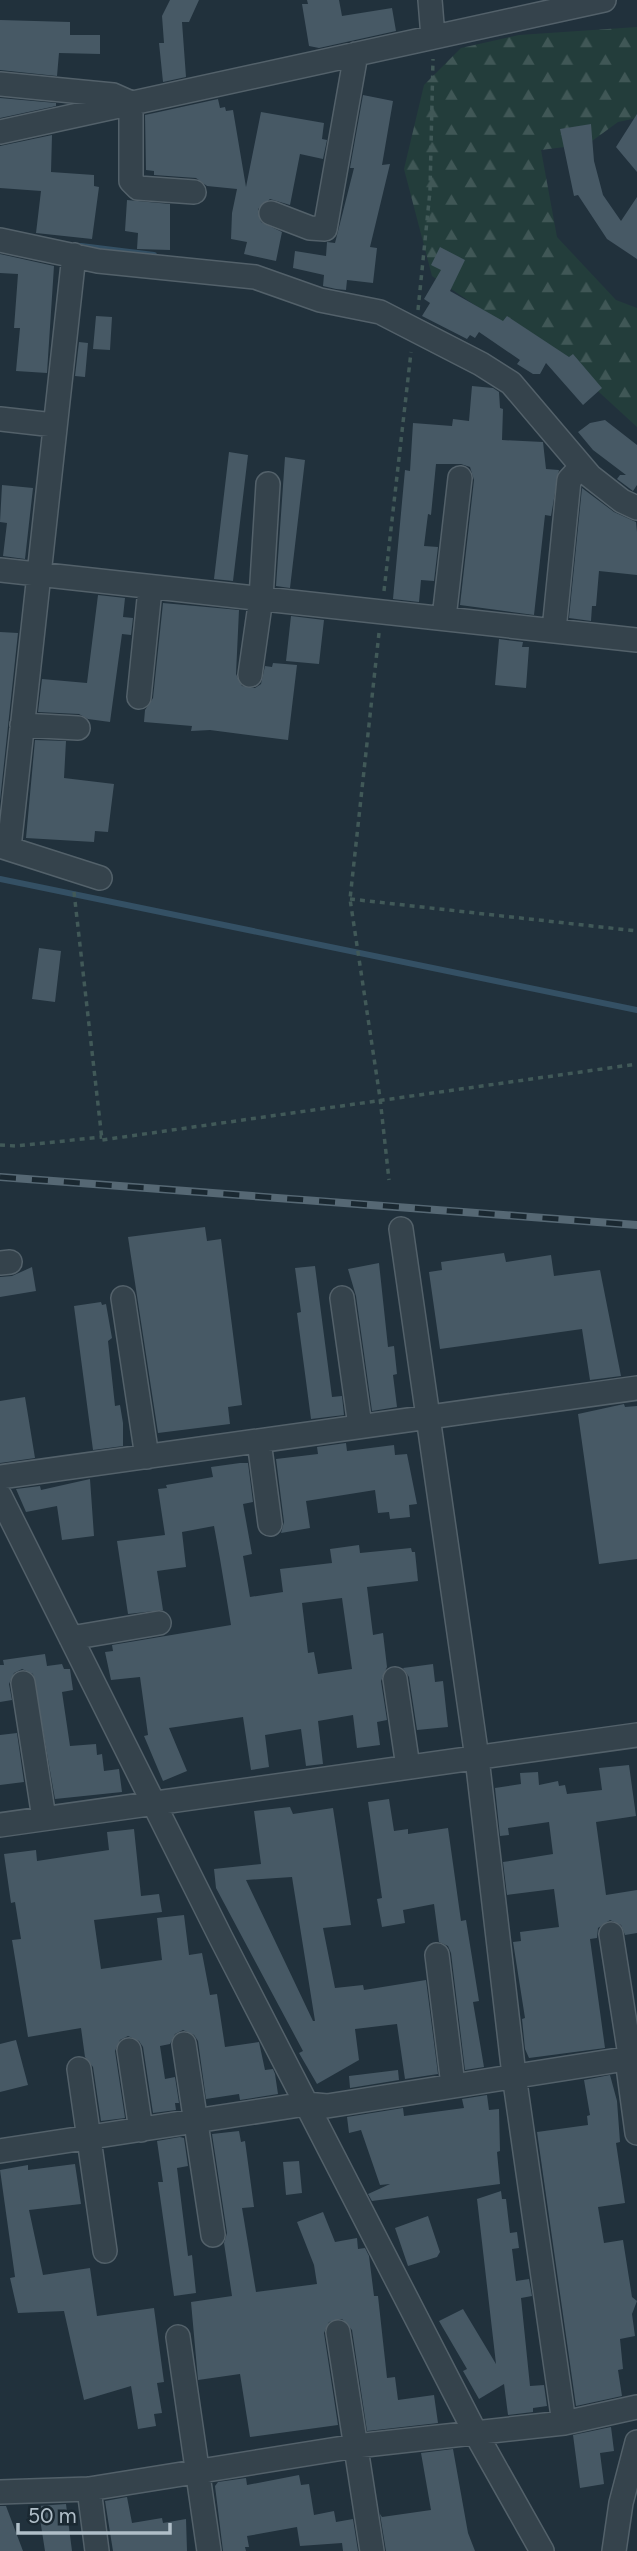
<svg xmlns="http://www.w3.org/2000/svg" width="637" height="2551" viewBox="0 0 637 2551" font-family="Figtree,sans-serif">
<defs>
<pattern id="forest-firs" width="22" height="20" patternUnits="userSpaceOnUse" patternTransform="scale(1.75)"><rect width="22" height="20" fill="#233d3b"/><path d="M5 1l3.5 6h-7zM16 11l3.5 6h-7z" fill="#405756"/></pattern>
</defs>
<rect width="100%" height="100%" fill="#21313c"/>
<path fill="url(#forest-firs)" d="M637,27v91l-19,4 -30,22 -47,6 16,87 59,63 21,8v119l-49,-45 -156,-106 -28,-107 20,-84 37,-37 58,-13z"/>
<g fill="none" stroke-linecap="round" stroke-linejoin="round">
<path stroke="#345064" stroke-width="6" d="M81,246l73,9
M0,879l637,131"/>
</g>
<path fill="#475965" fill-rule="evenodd" d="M170,0h29l-10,22h-7l4,55 -23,5 -4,-39h5l-2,-27z
M307,0h32l3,16 50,-8 4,23 -77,17 -10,-2 -7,-42h6z
M0,20l70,2v13h30v19l-41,-1 -2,23 -57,-6z
M363,95l30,6 -11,64 8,-1 -20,83 7,1 -4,35 -26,-3 -1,10 -10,-1 -13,-3 1,-11 -31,-7 2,-17 31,5 1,-14 8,1 19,-75h-4z
M0,98l56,5v3l-56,12z
M218,99l2,9 5,-1 1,4 7,-1 13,77 15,-75 63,11 -2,16 5,1 -4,19 -23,-5 -10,51 -20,-6 -12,10 3,13 21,10 -6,29 -32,-7 3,-12 -16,-3 1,-26 5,-24 -30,-3 -11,-8 -42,-3v-4l-8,-1 -1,-55z
M637,114v58l-21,-25z
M591,124l3,37 9,34 18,26 16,-24v62l-30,-20 -29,-44 -4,1 -14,-67z
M52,135l-1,37 43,3v11l5,1 -7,52 -56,-6 5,-42 -41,-3v-42z
M127,200l43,4v46l-33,-1 1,-16 -13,-2z
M440,247l25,13 -15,31 53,30 4,-5 62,41 4,-3 29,34 -19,17 -37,-42 -6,11h-7l-16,-10 3,-4 -41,-28 -4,6 -5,-3 -3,4 -45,-23 8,-13 -6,-4 17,-29 -10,-5z
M0,254l54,12 -7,107 -31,-2 4,-43h-6l4,-54 -18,-1z
M96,316l16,1 -2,33 -17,-1z
M79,342l9,1 -3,34 -10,-1z
M472,386l21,2 6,4 1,16 3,1 -1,31 41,2 3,27 13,1 -8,46 -6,-1 -11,100 -74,-10 14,-125 -4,-13 -9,-3h-25l-5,51 -3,-1 -4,32 14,1 -4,34 -13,-1 -2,22 -26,-3 12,-129 5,1 3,-48 39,3 1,-7 16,2z
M605,420l32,25v40l-4,6 -16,-12 3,-4h6l-33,-25 -15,-18 12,-9z
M229,452l19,3 -15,126 -19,-2z
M285,457l20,3 -15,128 -14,-2z
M2,485l31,3 -8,71 -22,-3 4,-33 -7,-1z
M582,488l32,24 22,10 1,10v43l-38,-4 -3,35h-4l-1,15 -22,-3z
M98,595l27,3 -2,19 10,1 -2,17 -9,-1 -12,88 -22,-3 -9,-5 -41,-2 4,-33 45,4z
M163,603l76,7 -3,64 6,12 13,2 6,-4 4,-18 7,1 1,-4 24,2 -9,75 -78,-10 -19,1 1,-5 -48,-4 1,-12 8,-12z
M291,616l33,4 -5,44 -33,-3z
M0,632l18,1 -18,168z
M499,639l24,3 -1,5h7l-3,41 -31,-3z
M35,740l31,1 -2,37 50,6 -6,48 -13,-1 -1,11 -68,-4z
M39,948l22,3 -6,51 -23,-3z
M205,1227l2,14 14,-2 21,166 -14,2 2,17 -72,9 -30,-196z
M504,1253l2,9 45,-7 3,21 46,-6 21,106 -31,4 -8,-51 -142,20 -11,-77 13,-2 -1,-8z
M379,1263l9,84 6,-1 3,28 -4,1 4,32 -25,4 -16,-115 -8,-27z
M315,1266l17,131 10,-1 2,19 -33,4 -14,-106 4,-1 -6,-44z
M32,1267l4,24 -36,6v-20l12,-1z
M101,1302l1,3 4,-1 6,34 -4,3 7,65 5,-1 3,18v23l-30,4 -19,-144z
M25,1397l10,61 -35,5v-62z
M624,1404l1,3 12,-1v153l-38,5 -21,-150z
M346,1443l1,8 47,-6 1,10 12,-1 10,50 -8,1 1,12 -20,2 -1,-7 -11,1 -3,-23 -69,11 4,27 -29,5 3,-11 -8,-63 42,-5 -1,-7z
M240,1463h8l5,39 -10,2 9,50 -9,2 7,41 33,-5 -3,-23 52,-6 -2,-14 29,-4 1,8 51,-5 1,4h3l3,29 -51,6 6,48 10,-2 4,34 -6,14 6,39 -10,2 3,23 -23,3 -4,-33 -35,6 5,43 -17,2 -5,-37 -36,6 4,32 -18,3 -8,-53 -74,11 18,43 -24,10 -19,-45 4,-1 -8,-58 -29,3 -6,-28 8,-1 -1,-6 119,-20 -11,-66 -6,-33 -32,6 4,35 -29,4 6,39 -35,4 -11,-73 48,-6 -7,-46 9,-1 -1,-3 47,-8 -2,-10zM342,1598l10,71 -34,5 -4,-22 -6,1 -6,-50z
M90,1479l4,57 -32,4 -5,-34 -31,6 -10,-23 24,-3 1,4z
M45,1654l2,12 15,-2 2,5h6l3,21 -11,2 8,54 26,-2 1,11 5,-1 2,17 15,-2 3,23 -67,7 -22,-125 -11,-5 -8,4 -5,11 3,16 -12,2v-37h4l-1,-5z
M433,1664l2,18 8,-1 5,46 -31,3 -8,-53 -6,-9z
M17,1733l7,49 -24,3v-50z
M629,1765l7,51 -40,6 10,73 31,-5v43l-12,2 -4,-10 -11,-5 -12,8 -1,10 -7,1 15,109 -76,10 -4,-9 -3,-30 3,-1 -12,-76 8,-1 -1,-9 39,-5 -5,-38 -47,6 -4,-33 50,-8 -4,-32 -41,6 1,7 -9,1 -5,-48 26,-4 -1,-11 18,-1 1,13 19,-4 1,5 6,-1 2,9 35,-4 -3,-22z
M389,1799l5,32 14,-2v5l40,-6 13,93 5,-1 13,81 -6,1 11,65 -19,3 -14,-117 -3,-7 -9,-4 -5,-38 -31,6 2,13 -23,4 -5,-28 5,-1 -14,-96z
M290,1807l3,7 40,-6 18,117 -28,3 12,60 28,-3 1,5 62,-10 12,94 -33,5 -8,-55 -42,5 4,31 -42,24 -18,-31 4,-2 -87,-163 -2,-19 47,-5 -7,-53zM292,1877l23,144h-2l-67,-141z
M134,1829l7,67 18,-2 3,18 -68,8 7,49 61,-9 -5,-42 27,-3 5,40 13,-2 8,42 7,-1 8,53 34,-5 6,28 8,-1 2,5 3,20 -38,6 -1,-6 -33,5 -8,-58 -4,-6 -11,-5 -8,4 -5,10 -10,2 5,33 10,-2 4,26h-4l1,7 -23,3 -10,-66 -4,-6 -11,-5 -8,4 -5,11 10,67 -24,3 -8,-54 -8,-10 -4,-29 -53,9 -16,-97 9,-1 -6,-37 -4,1 -7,-49 32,-4 1,11 72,-11 -2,-18z
M16,2040l12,45 -28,7v-48z
M398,2070l1,10 -49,8 -1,-12z
M610,2075l7,26 3,41 -4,1 9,60 -27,4 6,36 19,-3 9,57 5,4 -5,13 3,22 -15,3 3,30 -5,1 4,26 -46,10 -39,-274 51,-7 -1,-9 3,-1 -6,-35z
M487,2095l2,15 10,-1 1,42 -3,1 3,32 -128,17 -4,-7 22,-10 -10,1 -19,-55 -12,3 -2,-16 56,-9 1,8 60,-8 -2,-9z
M239,2131l2,11 4,-1 9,66 -12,1 14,84 61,-8 -3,-19 -17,-43 26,-10 12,30 22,-4 1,11 7,-1 4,8 5,40h4l9,82 8,-1 3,23 36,-5 4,28 -71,8 -15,-101 -10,-11 -13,3 -5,11 14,92 -88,12 -10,-63 -42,6 -7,-78 41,-6 -8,-53 3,-10 -15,-99z
M180,2137l4,1 4,28 -11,2 11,88 4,-1 4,38 -22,3 -16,-114h5l-6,-41z
M299,2161l3,32 -16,2 -3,-33z
M75,2164l6,40 -52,6 14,65 47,-7 7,48 57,-8 10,74 -7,1 5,30 -8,1 2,12 -18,3 -7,-43 -47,14 -20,-89 -46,2 -8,-35 5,-1 -15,-107 28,-5v5z
M501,2191l1,8h4l4,34 7,-1 2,16 -7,1 4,32 13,-2 3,17 -11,2 9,88 14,-1 3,21 -14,2v4l-25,3 -4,-31 -25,15 -16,-28 4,-2 -28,-48 24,-12 33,55 -19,-165z
M428,2216l12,36 -3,5 -29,9 -13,-38z
M611,2427l3,24 -14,2 4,31 -24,4 -7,-53z
M453,2449l15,84 7,18h-89l-6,-37 2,3 49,-7 -10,-57z
M299,2475l2,10 8,-1 5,31 20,-4 2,11 17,-3 5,32h-15l-1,-8 -42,3 -3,-19 -50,9 2,11h-4l1,4h-23l-8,-65 3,-4 28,-4 1,7z
M127,2497l5,26 30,-5 1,5 23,-4 1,32h-74l-8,-50z
M66,2504l6,47h-27l-7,-45z
M0,2506h6l17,45h-23z"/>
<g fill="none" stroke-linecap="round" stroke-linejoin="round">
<g stroke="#53616a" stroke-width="26">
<path id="minor" d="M430,0l3,37
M0,84l113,11 18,8v78l7,7 56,4
M0,132l604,-132
M271,213l39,15 15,1 31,-175
M0,240l98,21 157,16 65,23 60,12 101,52 30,19 79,93 32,25 15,7
M0,419l54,6
M0,570l637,70
M444,618l16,-140
M554,630l15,-150 12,-13
M250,675l11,-77 7,-114
M139,697l11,-108
M22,725l56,3
M0,846l100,32
M9,848l65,-593
M401,1229l76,529 37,317 50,348
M0,1263l10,-1
M123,1298l24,159
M342,1298l18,128
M259,1441l11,83
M0,1477l637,-89
M0,1496l221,442 254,494 67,119
M71,1638l88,-15
M395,1679l13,88
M23,1683l21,135
M0,1825l637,-90
M611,1934l18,115 -2,10 10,74
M437,1955l16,130
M184,2044l29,191
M129,2050l12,80
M79,2069l26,182
M0,2151l306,-47 21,2 310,-49
M338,2332l34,219
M178,2337l31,214
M89,2489l8,62
M0,2492l89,-3 267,-43 208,-23 73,-16
M614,2551l7,-48 16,-61"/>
</g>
<path stroke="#415958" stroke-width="3.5" stroke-dasharray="5 5" stroke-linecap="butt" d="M418,310l12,-119 3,-132
M384,591l27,-239
M379,633l-29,266 30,199 9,82
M74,892l28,248 535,-76
M350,899l287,32
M0,1145l16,1 86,-9"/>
<use href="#minor" stroke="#35434c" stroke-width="23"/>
<g stroke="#566874" stroke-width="8">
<path id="rail" d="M0,1177l637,48"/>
</g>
<use href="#rail" stroke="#1a2831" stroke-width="5" stroke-dasharray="16" stroke-linecap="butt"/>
</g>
<path d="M18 2523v10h152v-10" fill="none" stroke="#b0bec8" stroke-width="3.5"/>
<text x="28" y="2523" font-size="21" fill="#b0bec8" stroke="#1a2831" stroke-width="5" paint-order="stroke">50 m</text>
</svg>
